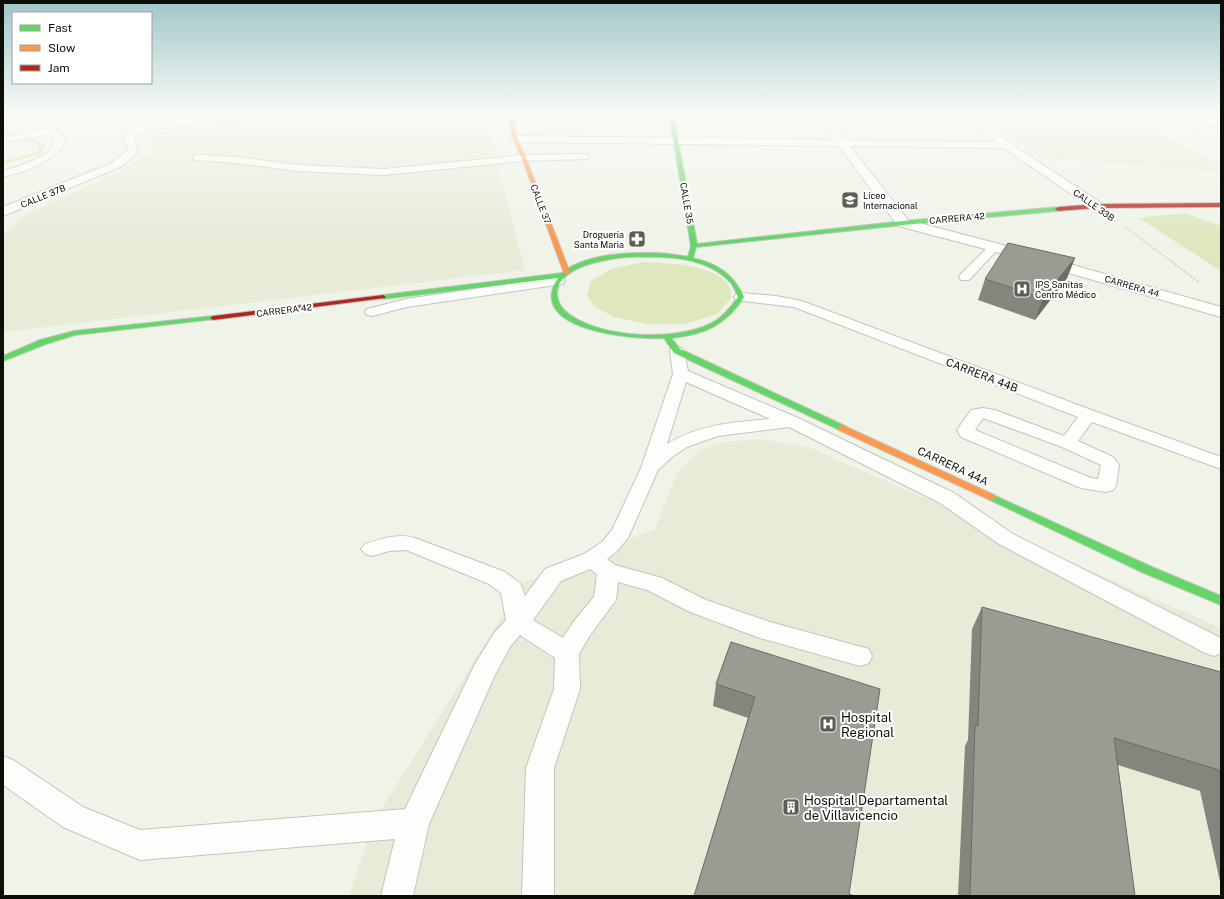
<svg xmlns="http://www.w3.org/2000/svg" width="1224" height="899" viewBox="0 0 1224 899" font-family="'Public Sans',sans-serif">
<rect width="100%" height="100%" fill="#f0f3e8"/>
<path fill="#e8ebd8" d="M299,113h156l37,26 33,131 -522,62v-97l23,-21 78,-35 46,-25 4,-8 -9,-10 3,-4 8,-3 26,-4z
M977,113h140l104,53v6l-181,-15z
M761,439l47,8 413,181v268h-872l25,-75 149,-238 132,-54 22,-56 22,-23 27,-8z"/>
<path fill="#dfe7be" d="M1185,213l36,13v45l-82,-53z
M644,262c22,1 77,2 86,27 1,3 1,7 1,9l-14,16 -32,10h-38l-33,-7 -20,-11 -7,-11 4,-14 20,-12z"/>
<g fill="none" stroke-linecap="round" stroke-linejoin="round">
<path fill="#d3e09a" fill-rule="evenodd" d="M41,113h8l-46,12v-2z
M3,132l19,4 24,9 -6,9 -37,10v-2l33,-10 5,-6 -21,-8 -17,-4z"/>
<g stroke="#c3c5bd" stroke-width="2">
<path id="lane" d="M1198,121h23v4l-18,1 7,5 11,4v5c-10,-2 -19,-5 -26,-13z
M197,155l39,2 61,8 87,4 140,-14 4,3 -4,3 -140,14 -87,-4 -61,-8 -42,-3 -1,-2 1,-2z
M994,244l4,1 2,2 -2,2 -29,31h-8l-2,-3 2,-3 29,-29z
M559,277l4,1 2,3 -2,3 -156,23 -35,9 -5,-1 -2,-3 2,-3 39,-10z
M741,293l35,3 26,5 292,110 127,46v12l-129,-47 -14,19 35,16 6,8 -3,21 -3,4 -7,2 -25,-4 -120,-51 -4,-7 14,-20 12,-2 12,2 69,26 14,-19 -284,-110 -58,-7 -2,-3 2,-3zM983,418l79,29 39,18 -3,14 -7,-1 -116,-48z
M677,347l5,1 2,3 4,20 110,47 156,75 59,41 208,104v15l-7,3 -9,-3 -206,-109 -59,-41 -151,-76 -71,9 -31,11 -15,10 -14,13 -30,68 -12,14 -9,7 8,6 47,13 44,22 64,22 99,27 3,7 -3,7 -9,3 -100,-28 -70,-26 -43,-22 -29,-8 -2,18 -26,35 -11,19 1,35 -26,79v128h-32l4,-128 28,-79 1,-31 -35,-23 -10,12 -15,28 -66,149 -16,72h-32l14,-57 -255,21 -77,-33 -60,-42v-29l10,4 70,47 57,23 265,-21 70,-145 19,-31 12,-13 -5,-27 -12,-9 -83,-34 -17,1 -17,5 -7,-2 -4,-5 4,-5c16,-5 33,-11 50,-6l90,34 15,11 5,13 20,-27 39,-15 18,-12 10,-12 29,-62 32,-94 -3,-23 2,-3zM686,382l84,37c-35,3 -73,6 -103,25zM590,569l7,5 -3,23 -20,24 -11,17 -30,-18 28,-39z"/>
</g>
<g stroke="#c3c5bd" stroke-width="2">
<path id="street" d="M22,113h15l-34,12v-6z
M76,113h18l-1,2 -26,7 -12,7 10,10v4c-15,21 -38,28 -62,34v-6c13,-4 52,-15 52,-31l-5,-6 -47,9v-6l42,-8 10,-9z
M241,113h30l-4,3 -105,12 -21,4 -8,5 5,14 -7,8 -11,8 -117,49v-9l109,-44 16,-13 -5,-14c13,-16 94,-20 118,-23z
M815,113h9l21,27 151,2 -35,-29h10l39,30 91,60 2,3 -2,3h-8l-89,-61 -154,-2 58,74 91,24 222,63v10l-232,-67 -91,-24 -59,-80 -324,-4 -5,-3 5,-3 319,4z
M584,154l4,1 1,2 -1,2 -64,2 -5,-3 5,-3z"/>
</g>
<g stroke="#c3c5bd" stroke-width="2">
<path id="fast" d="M669,113h4l24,131 206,-23 155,-14 3,2 -3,2 -155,14 -207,22 -3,11c25,6 40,16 51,39 -18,28 -40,38 -73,41l9,11 165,77 1,2 -1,2 -3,1 -168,-78 -10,-15c-30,2 -140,-8 -106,-60l-175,21 -3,-2 3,-2 179,-22c26,-23 94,-23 126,-16l3,-11zM627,257c35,-1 79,-2 104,26 3,4 5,9 7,14 -7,10 -15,20 -26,26 -36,19 -117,16 -148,-13 -4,-4 -7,-11 -7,-16 0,-28 50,-35 70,-37z
M213,316l3,2 -1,1 -140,16 -29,9 -43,17v-5l37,-16 34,-9z
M991,494l161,73 69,29v9l-77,-32 -156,-74 -2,-2z"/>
</g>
<g stroke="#c3c5bd" stroke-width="2">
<path id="slow" d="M508,113h4l5,26 9,19 44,115 -1,1 -5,-1 -42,-115 -9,-19z
M842,425l152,70 2,2 -5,3 -3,-1 -149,-69 -1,-2 1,-2z"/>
</g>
<g stroke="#c3c5bd" stroke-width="2">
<path id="jam" d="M1221,203v4l-124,1 -39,3 -3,-2 3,-2 39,-3z
M383,295l3,2 -1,1 -172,22 -3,-2 3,-2z"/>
</g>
<path stroke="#d6d6d4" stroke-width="1.5" stroke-dasharray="2 1" stroke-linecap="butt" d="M1124,226l48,36"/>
<path stroke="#d6d6d4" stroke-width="2" stroke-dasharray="2.5 1.5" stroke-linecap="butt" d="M1171,261l29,22"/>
<use href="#lane" fill="#fdfdfc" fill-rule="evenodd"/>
<use href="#street" fill="#fdfdfc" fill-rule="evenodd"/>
<use href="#fast" fill="#63d668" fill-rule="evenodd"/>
<use href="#slow" fill="#ff974d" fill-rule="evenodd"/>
<use href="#jam" fill="#b3261e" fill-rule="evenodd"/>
</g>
<path fill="#84867e" d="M1075,258l-8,20 -32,42 -57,-20 7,-21z
M982,607l239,65v214l-21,-95 -82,-26 17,131h-177l7,-150 3,-6 4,-111z
M731,642l118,252 -155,2 54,-178 -35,-12 3,-22z"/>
<path fill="#6b6d67" d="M1075,258l-8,20 -32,42 8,-22z"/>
<path fill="#999c93" stroke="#6b6d67" d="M1008,243l67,15 -32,40 -58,-19z
M982,607l239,65v106l-2,-8 -105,-32 21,158h-165l5,-171 3,1z
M731,642l149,47 -31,205 5,2h-160l61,-199 -39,-13z"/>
<linearGradient id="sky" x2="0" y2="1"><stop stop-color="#9fc6c9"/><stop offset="0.47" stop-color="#f8faf5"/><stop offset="1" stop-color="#f8faf5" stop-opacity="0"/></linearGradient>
<rect width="1224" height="239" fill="url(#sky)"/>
<defs>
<g id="school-square" transform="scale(0.9)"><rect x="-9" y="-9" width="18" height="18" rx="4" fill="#5c5e56" stroke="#fff"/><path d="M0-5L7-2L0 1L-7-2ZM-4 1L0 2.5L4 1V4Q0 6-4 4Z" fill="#fff"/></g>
<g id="pharmacy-square" transform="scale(0.9)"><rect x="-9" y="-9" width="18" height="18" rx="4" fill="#5c5e56" stroke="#fff"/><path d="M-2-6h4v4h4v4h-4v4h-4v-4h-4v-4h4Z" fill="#fff"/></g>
<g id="hospital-square" transform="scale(0.9)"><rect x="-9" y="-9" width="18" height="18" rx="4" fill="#5c5e56" stroke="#fff"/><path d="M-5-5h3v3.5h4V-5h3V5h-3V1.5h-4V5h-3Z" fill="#fff"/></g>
<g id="building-square" transform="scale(0.9)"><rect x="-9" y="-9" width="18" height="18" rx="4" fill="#5c5e56" stroke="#fff"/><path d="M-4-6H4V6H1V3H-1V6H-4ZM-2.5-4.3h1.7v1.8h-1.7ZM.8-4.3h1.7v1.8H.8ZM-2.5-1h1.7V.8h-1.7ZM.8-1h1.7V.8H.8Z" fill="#fff"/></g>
</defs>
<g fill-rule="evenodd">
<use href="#school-square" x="850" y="200"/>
<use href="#pharmacy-square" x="637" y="239"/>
<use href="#hospital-square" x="1022" y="289"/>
<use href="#hospital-square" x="828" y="724"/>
<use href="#building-square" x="791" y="807"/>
</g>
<g text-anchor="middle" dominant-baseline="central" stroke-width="4" stroke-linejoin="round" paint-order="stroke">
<g font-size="9" fill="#0c0e07" stroke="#fff" text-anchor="start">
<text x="863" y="195">Liceo<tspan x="863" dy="10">Internacional</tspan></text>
<text x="624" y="234" text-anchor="end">Drogueria<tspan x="624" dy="10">Santa Maria</tspan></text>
<text x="1035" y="284">IPS Sanitas<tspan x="1035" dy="10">Centro Médico</tspan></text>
</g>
<g font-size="9" fill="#0c0e07" stroke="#fff">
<text transform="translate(43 196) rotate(-22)">CALLE 37B</text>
<text transform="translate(687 203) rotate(80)">CALLE 35</text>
<text transform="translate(541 204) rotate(69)">CALLE 37</text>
<text transform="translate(1094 205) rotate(35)">CALLE 33B</text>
<text transform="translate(957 218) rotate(-5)">CARRERA 42</text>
<text transform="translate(1132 286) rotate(16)">CARRERA 44</text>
<text transform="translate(284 310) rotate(-7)">CARRERA 42</text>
</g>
<g font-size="11" fill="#0c0e07" stroke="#fff">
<text transform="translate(982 375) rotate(21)">CARRERA 44B</text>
<text transform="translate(953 466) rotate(25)">CARRERA 44A</text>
</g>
<g font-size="13" fill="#0c0e07" stroke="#fff" text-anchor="start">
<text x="841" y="717">Hospital<tspan x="841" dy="15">Regional</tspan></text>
<text x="804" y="800">Hospital Departamental<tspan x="804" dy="15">de Villavicencio</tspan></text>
</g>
</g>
<rect width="1224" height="899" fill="none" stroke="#0c0e07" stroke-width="8"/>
<rect x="12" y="12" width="140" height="72" fill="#ffffff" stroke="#9e9f9c"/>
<rect x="20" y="25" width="20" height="6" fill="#63d668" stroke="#9e9f9c"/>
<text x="48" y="32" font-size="12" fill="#0c0e07">Fast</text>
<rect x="20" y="45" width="20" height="6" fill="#ff974d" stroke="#9e9f9c"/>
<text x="48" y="52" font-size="12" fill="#0c0e07">Slow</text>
<rect x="20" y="65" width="20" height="6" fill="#b3261e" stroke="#9e9f9c"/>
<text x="48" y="72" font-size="12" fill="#0c0e07">Jam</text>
</svg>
